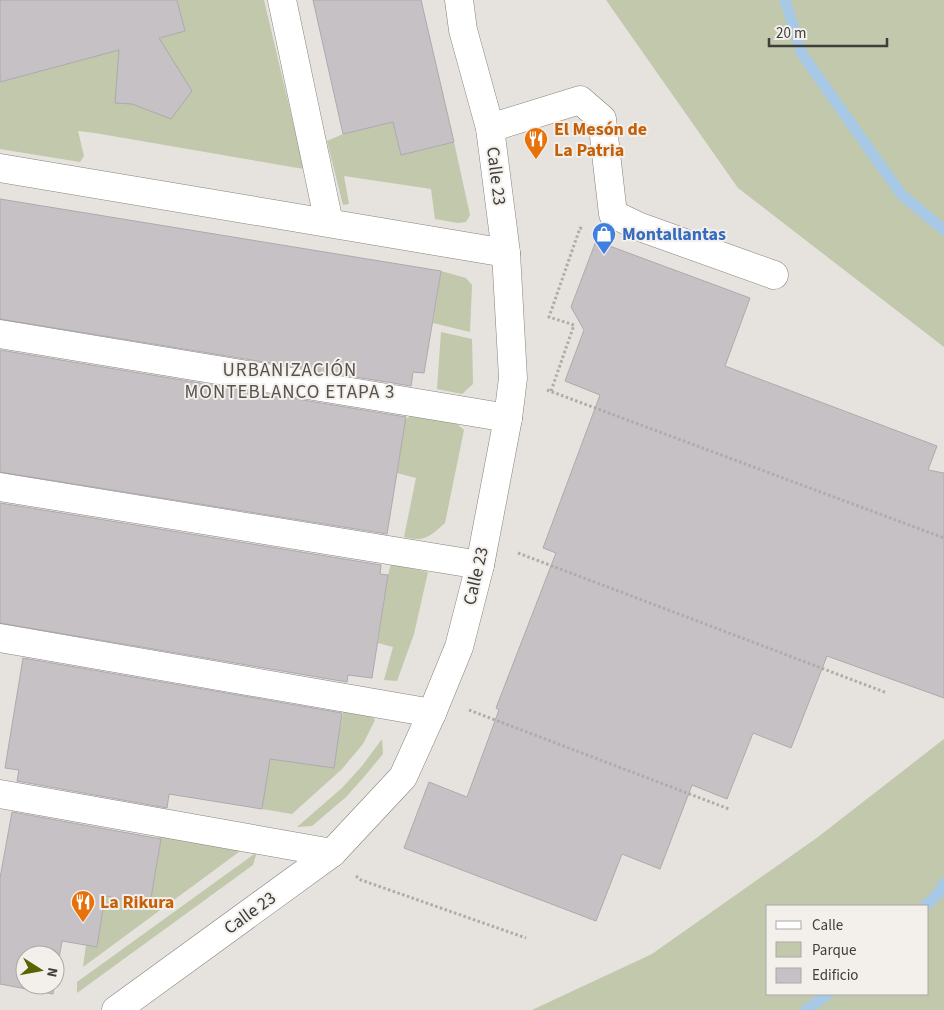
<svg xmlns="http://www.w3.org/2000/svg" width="944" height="1010" viewBox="0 0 944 1010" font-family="'Source Sans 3',sans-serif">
<rect width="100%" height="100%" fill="#e6e2dd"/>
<path fill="#c1c8ab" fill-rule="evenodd" d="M177,0h87l40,169 -209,-36 -17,-2 6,25 -4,6 -80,-13v-67l185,-51z
M606,0h338v347l-206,-159z
M393,122l8,33 53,-13 16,73 -4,7 -8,1 -23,-4 -4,-30 -87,-13 5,28 -6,1 -16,-64 16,-7z
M441,271l25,7 6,7 -2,47 -37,-9z
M441,332l31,7 1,45 -11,10 -25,-5z
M412,415l17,2 28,7 7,6 -19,93c-8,7 -17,17 -29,16 -4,0 -8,-1 -12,-2l12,-59 -19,-5 8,-53z
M391,564l37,8 -14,62 -17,47 -13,-1 9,-33 -15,-4 10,-68z
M344,707l24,5 7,8 -12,24 -21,25 -50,45 -30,-5 8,-50 63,9z
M382,739l1,15 -19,23 -18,20 -34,29 -15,1 45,-39 20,-22z
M944,739v271h-412l120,-56 166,-117zM768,906h160v88h-160z
M160,831l87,15 -164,121 3,-22 11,2 8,-50 45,7 10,-58 -4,-1z
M257,852l-4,13 -176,128v-11z"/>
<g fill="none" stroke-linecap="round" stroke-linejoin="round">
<path stroke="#a7c9e6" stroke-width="11" d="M785,0l17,54 99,140 43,36
M925,906l13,-12 6,-11
M806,1010l22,-16"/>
</g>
<path fill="#c6c1c5" stroke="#ada9ad" d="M0,0h177l8,31 -26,7 33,53 -21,28 -39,-15 -17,-1 4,-53 -119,32z
M313,0h108l33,142 -53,13 -8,-33 -50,12z
M0,199l441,72 -17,102 -11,-1 -2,14 -411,-67z
M596,241l154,57 -25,68 212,80 -9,24 16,3v225l-117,-42 -36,92 -38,-15 -26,66 -35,-14 -32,84 -38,-15 -26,67 -192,-73 25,-66 38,15 32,-87 -3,-2 60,-155 -13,-5 57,-153 -35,-14 19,-51 -13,-23z
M0,350l406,67 -19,117 -387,-62z
M0,503l381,62 -1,9 8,1 -16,103 -24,-3 -1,7 -347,-59z
M23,658l319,55 -8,55 -64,-9 -8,50 -93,-15 -2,14 -150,-27 2,-11 -14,-2z
M12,812l149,27 -11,65 -45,-8 -8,51 -35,-6 -7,40v-26h-30v30h29l-1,9 -53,-10v-106z"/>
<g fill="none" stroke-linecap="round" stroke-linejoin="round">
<g stroke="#86827e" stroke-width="29">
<path id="minor" d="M282,0l47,223
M490,128l90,-28 22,19 11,95 27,13 134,48
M0,168l506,85
M0,334l508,84
M0,487l480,78
M0,638l432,75
M0,794l332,59"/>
</g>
<g stroke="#86827e" stroke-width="29">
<path id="major" d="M116,1010l216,-157 71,-76 29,-64 27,-66 21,-82 28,-147 5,-40 -7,-125 -16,-125 -27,-98 -4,-30"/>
</g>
<path stroke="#afaca8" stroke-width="3" stroke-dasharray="2.5 2.5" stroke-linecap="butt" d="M547,390l397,148
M551,391l23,-66 -25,-8 31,-89 3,1
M518,553l369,140
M469,710l260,99
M356,876l5,4 165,58"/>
<use href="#minor" stroke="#fff" stroke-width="28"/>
<use href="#major" stroke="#fff" stroke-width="28"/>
</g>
<defs>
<g id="restaurant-pin" transform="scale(1.25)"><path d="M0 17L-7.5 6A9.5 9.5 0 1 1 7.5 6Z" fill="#e8710a" stroke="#f3efeb"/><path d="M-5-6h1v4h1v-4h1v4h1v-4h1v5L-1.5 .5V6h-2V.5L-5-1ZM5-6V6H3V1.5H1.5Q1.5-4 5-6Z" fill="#fff"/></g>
<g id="shop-pin" transform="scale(1.25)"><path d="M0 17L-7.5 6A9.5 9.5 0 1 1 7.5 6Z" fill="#3f7fe0" stroke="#f3efeb"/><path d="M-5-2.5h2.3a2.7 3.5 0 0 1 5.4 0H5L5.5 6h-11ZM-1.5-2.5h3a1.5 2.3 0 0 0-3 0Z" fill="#fff"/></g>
</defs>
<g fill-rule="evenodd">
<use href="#restaurant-pin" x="536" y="139"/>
<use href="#shop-pin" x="604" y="234"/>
<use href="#restaurant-pin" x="83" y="902"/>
</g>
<g text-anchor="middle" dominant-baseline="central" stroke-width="4" stroke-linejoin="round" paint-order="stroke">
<g font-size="18" font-weight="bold" fill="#c56008" stroke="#f3efeb" text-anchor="start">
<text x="554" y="129">El Mesón de<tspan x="554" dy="21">La Patria</tspan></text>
<text x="100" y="902">La Rikura</text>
</g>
<g font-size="18" fill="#3e3d3b" stroke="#f3efeb">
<text transform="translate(496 176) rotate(83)">Calle 23</text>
<text transform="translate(476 576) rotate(-77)">Calle 23</text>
<text transform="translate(250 913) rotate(-36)">Calle 23</text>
</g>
<g font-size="18" font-weight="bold" fill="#366cbe" stroke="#f3efeb" text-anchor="start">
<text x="622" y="234">Montallantas</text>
</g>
<g font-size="19" letter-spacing="1" fill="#56534f" stroke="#f3efeb">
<text x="290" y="370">URBANIZACIÓN<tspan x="290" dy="22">MONTEBLANCO ETAPA 3</tspan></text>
</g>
</g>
<rect x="766" y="905" width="162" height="90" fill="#f3efeb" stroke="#aba8a5"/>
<rect x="776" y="921" width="25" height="8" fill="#ffffff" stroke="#aba8a5"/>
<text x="812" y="930" font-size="15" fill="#3e3d3b">Calle</text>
<rect x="776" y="942" width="25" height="15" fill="#c1c8ab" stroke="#aba8a5"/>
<text x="812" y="955" font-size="15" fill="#3e3d3b">Parque</text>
<rect x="776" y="968" width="25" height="15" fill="#c6c1c5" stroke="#aba8a5"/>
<text x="812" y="980" font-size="15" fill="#3e3d3b">Edificio</text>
<g transform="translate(40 970) rotate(101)"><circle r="24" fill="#f3efeb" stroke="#aba8a5"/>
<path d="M0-4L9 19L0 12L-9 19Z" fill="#586303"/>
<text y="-8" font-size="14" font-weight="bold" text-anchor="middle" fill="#3e3d3b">N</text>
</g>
<path d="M769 38v8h118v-8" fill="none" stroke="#3e3d3b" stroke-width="2.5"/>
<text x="776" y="38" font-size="15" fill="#3e3d3b" stroke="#f3efeb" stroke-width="4" paint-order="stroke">20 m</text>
</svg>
